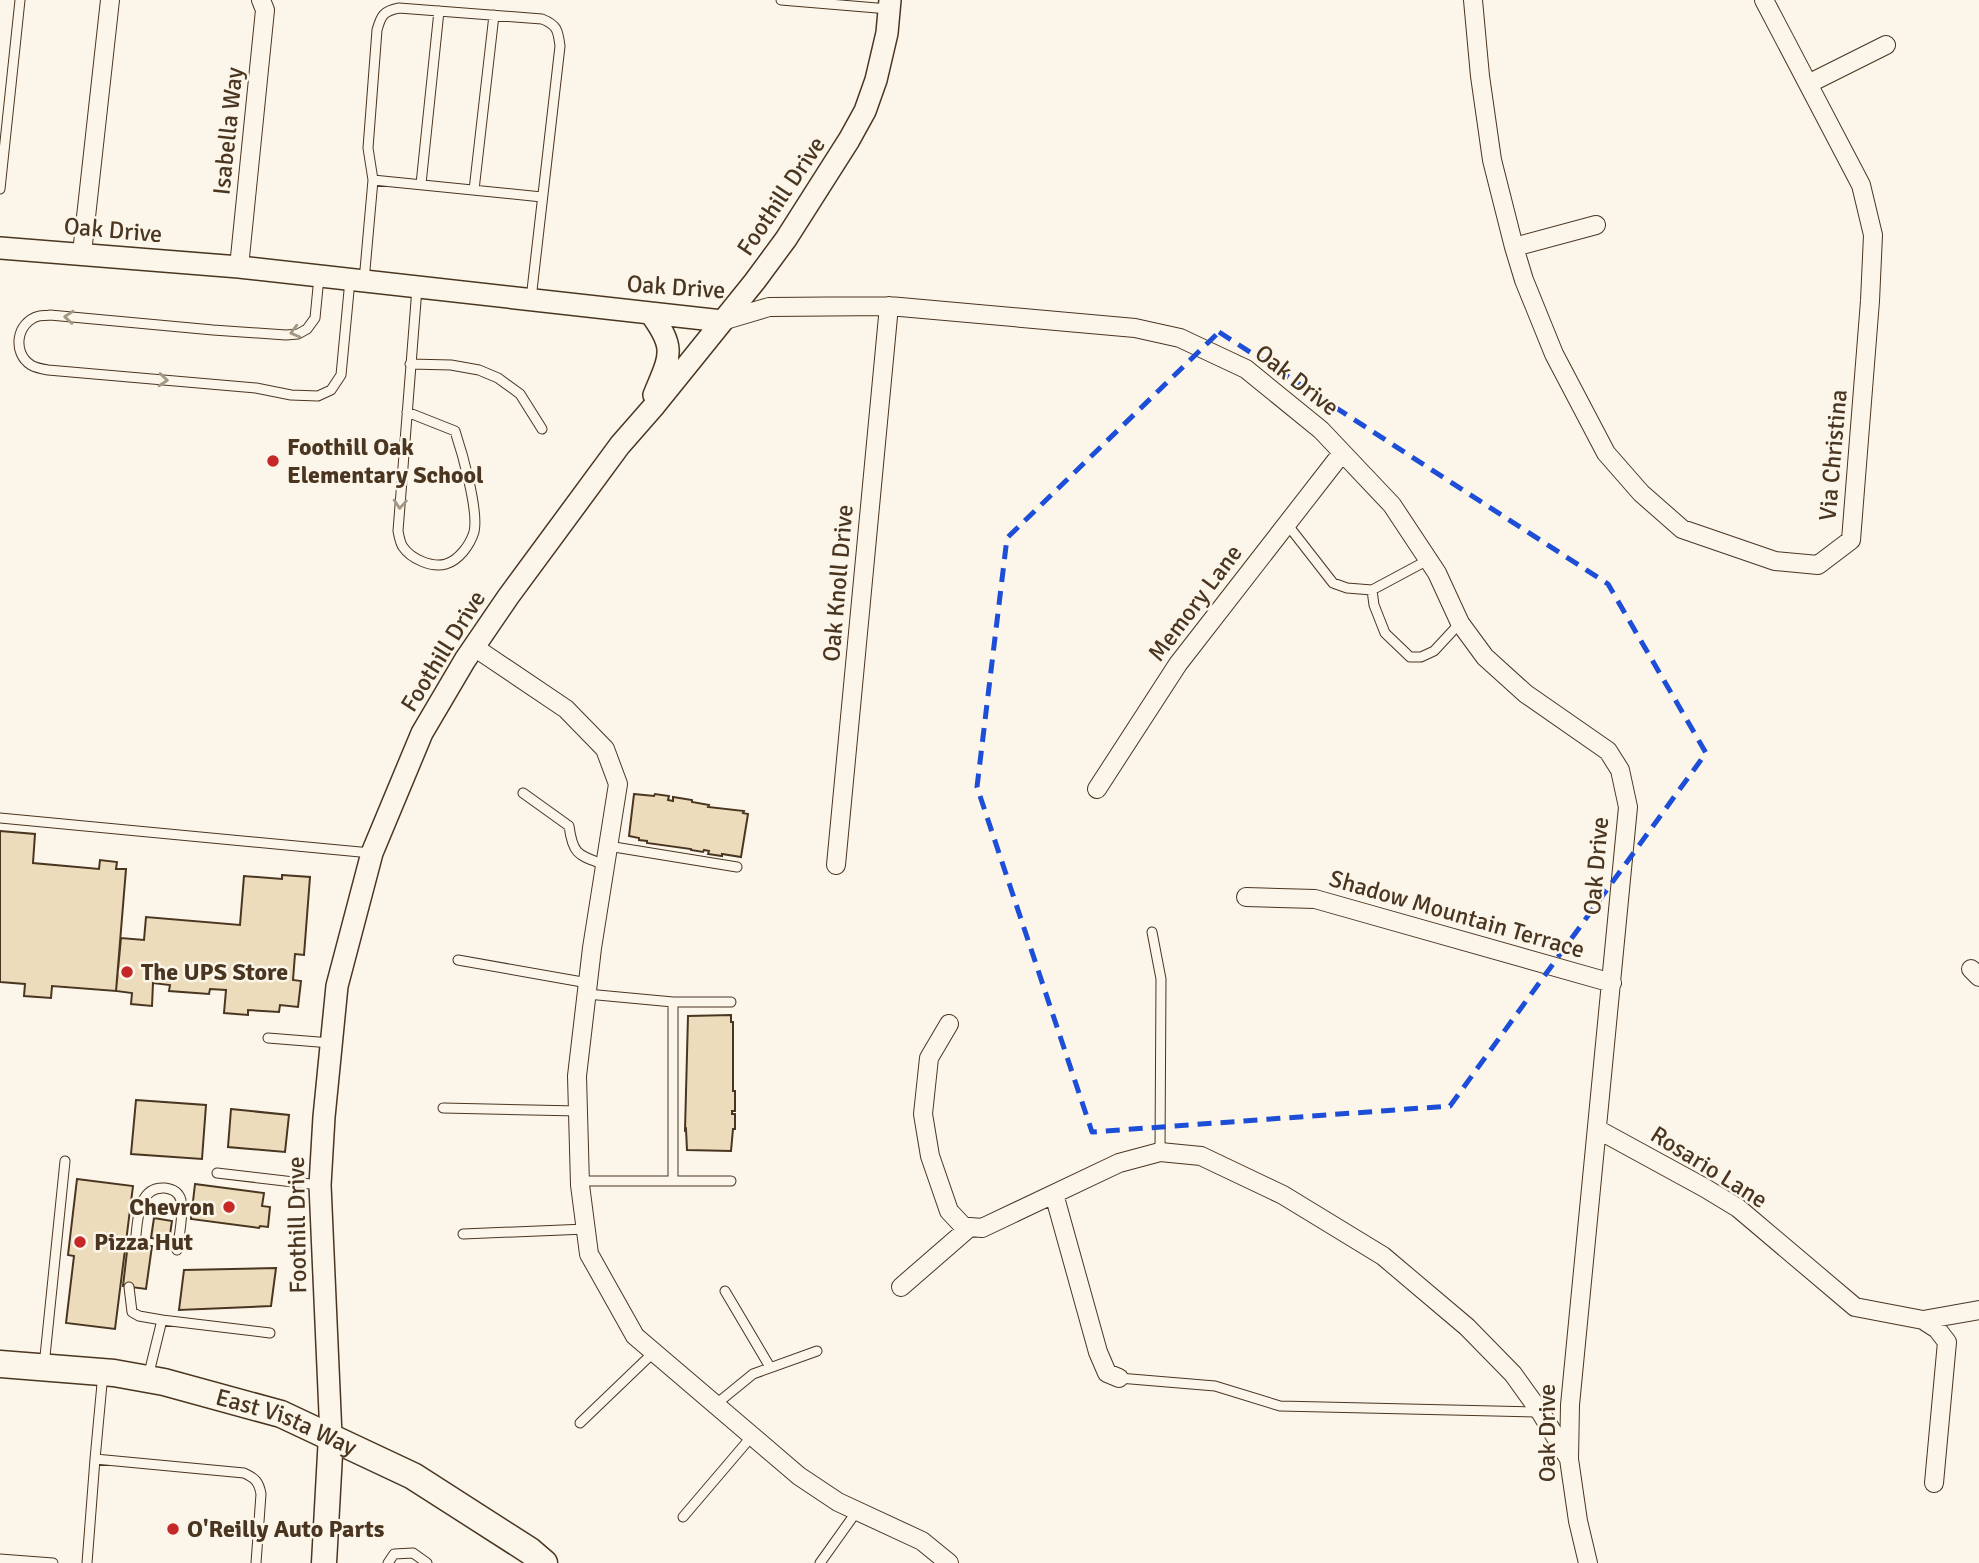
<svg xmlns="http://www.w3.org/2000/svg" width="1979" height="1563" viewBox="0 0 1979 1563" font-family="Signika,sans-serif">
<rect width="100%" height="100%" fill="#fbf6e9"/>
<path fill="#ecdcbc" stroke="#4a3520" stroke-width="2" d="M634,794l20,2 1,-2 14,2 -1,4 5,1v-4l19,3v2l17,3 -1,2 36,4 -1,2 5,1 -7,43 -19,-3v2l-14,-2 1,-3 -5,-1 -1,2 -12,-2v-1l-44,-6v-2l-8,-1v-2l-10,-2z
M0,831l35,3 -2,29 66,6 1,-9 17,2 -1,7h10l-10,122 -64,-5 -1,12 -27,-2 1,-12 -25,-2z
M282,875l28,2 -6,78 -9,-1 -2,26 8,1 -3,26 -18,-2 -1,7 -31,-2v5l-24,-2 2,-23 -16,-1 -1,5 -40,-3 1,-6 -17,-2 -1,23 -21,-2 1,-11 -16,-2 5,-53 23,2 2,-23 94,8 4,-49 38,3z
M731,1015v7h2v69h2v20h-3v3h3v15h-2l-2,22 -44,-1 -1,-21 -1,1 3,-114z
M136,1100l70,5 -4,54 -71,-5z
M231,1109l58,6 -4,37 -57,-5z
M77,1179l56,7 -18,143 -49,-6 8,-67 -6,-1z
M195,1184l69,9 -2,13 8,1 -2,20 -8,-1 -1,2 -68,-9z
M154,1218l18,3 -3,20 -18,-3z
M128,1243l24,3 -6,43 -23,-3z
M276,1268l-5,38 -92,4 5,-40z"/>
<g fill="none" stroke-linecap="round" stroke-linejoin="round">
<g stroke="#4a3520" stroke-width="11">
<path id="service" d="M781,0l108,9
M373,180l169,17
M421,184l18,-173
M0,189l20,-189
M474,190l20,-175
M319,277l-4,41 -8,11 -9,5 -12,1 -73,-5 -163,-15c-3,1 -7,0 -11,1 -23,6 -27,37 -8,49 5,3 11,4 17,5l208,18 35,7 27,1 13,-6 10,-15 9,-95
M364,281l9,-101 -5,-32 9,-118c4,-14 6,-19 22,-22l143,11c15,6 16,11 18,27l-29,253
M410,364l41,1 28,5 19,8 22,16 22,35
M407,412l48,19c7,21 24,80 19,101 -4,13 -15,28 -28,32 -14,4 -35,-5 -43,-17 -3,-4 -4,-11 -5,-16l19,-243
M1287,524l46,59 14,5 25,2 56,-30
M1372,590l2,15 11,28 25,24h11l13,-6 26,-28
M523,793l46,33c4,30 10,29 36,39
M0,818l371,35
M608,846l129,21
M1152,932l9,47 -1,173
M458,960l130,23
M587,994l86,8h58
M673,1002v179
M268,1038l63,5
M443,1108l135,3
M217,1173l102,12
M579,1181h152
M463,1234l123,-5
M135,1244c3,-21 1,-58 30,-56 8,1 14,5 16,12 3,13 -2,37 -4,50
M129,1287l3,25 7,4 23,4
M725,1291l45,76
M44,1366l21,-205
M103,1373l-8,86 149,14c11,5 15,9 17,21l-5,69
M148,1377l14,-57 108,13
M1119,1378l96,8 65,20 259,6
M715,1405l38,-31 64,-23
M580,1423l74,-71
M683,1517l69,-81
M0,1559l53,4
M87,1563l8,-104
M388,1563l6,-9 19,-1 14,10
M820,1563l37,-52"/>
</g>
<g stroke="#4a3520" stroke-width="20">
<path id="minor" d="M1473,0l7,76 12,84 22,87 10,33 30,74 52,99 35,40 41,36 93,32 43,4 33,-25 19,-239 3,-66 -12,-50 -97,-185
M1808,84l78,-39
M1514,247l82,-22
M82,253l28,-253
M239,267l26,-257 -4,-10
M722,321l47,-14 120,-1 246,22 45,10 66,31 75,61 71,75 45,68 23,50 25,34 41,37 82,57 12,19 8,37 -58,598 -1,54 9,62 10,42
M474,647l92,62 39,40 13,35 -26,164 -15,128 3,109 9,69 46,82 164,140 39,26 84,39 27,22
M1097,789l81,-125 164,-211
M836,865l53,-559
M1246,897l69,2 297,84
M1971,969l8,8
M949,1024l-20,34 -6,56 7,42 19,55 15,16h6
M1597,1129l108,59 33,20 117,99 68,13 14,9 10,13 -13,141
M1054,1194l44,158 9,21 12,5
M901,1287l69,-60 12,1 137,-65 41,-11 41,4 82,39 100,61 84,71 46,47 28,39 28,46
M1923,1320l56,-10"/>
</g>
<g stroke="#4a3520" stroke-width="24">
<path id="tertiary" d="M0,248l239,19 483,54
M650,313c27,36 20,43 4,82
M331,1436l-11,-251 4,-68 13,-131 35,-133 50,-120 43,-73 43,-63 112,-152 35,-40 100,-124 31,-42 63,-99 16,-29 11,-31 11,-47 3,-33"/>
</g>
<g stroke="#4a3520" stroke-width="27">
<path id="secondary" d="M324,1563l7,-127"/>
</g>
<g stroke="#4a3520" stroke-width="29">
<g id="primary">
<path id="s1" d="M0,1364l114,9 50,9 117,32 132,62 117,75 14,12"/>
</g>
</g>
<use href="#service" stroke="#fbf6e9" stroke-width="9"/>
<use href="#minor" stroke="#fbf6e9" stroke-width="18"/>
<use href="#tertiary" stroke="#fbf6e9" stroke-width="21"/>
<use href="#secondary" stroke="#fbf6e9" stroke-width="24"/>
<use href="#primary" stroke="#fbf6e9" stroke-width="26"/>
</g>
<defs><path id="oneway-chevron" d="M-2-3.5L2.5 0L-2 3.5" fill="none" stroke-width="1.6" stroke-linecap="round" stroke-linejoin="round" transform="scale(1.75)"/></defs>
<g stroke="#a29684">
<use href="#oneway-chevron" transform="translate(69 317) rotate(-175)"/>
<use href="#oneway-chevron" transform="translate(295 332) rotate(165)"/>
<use href="#oneway-chevron" transform="translate(163 380) rotate(5)"/>
<use href="#oneway-chevron" transform="translate(400 504) rotate(94)"/>
</g>
<path fill="none" stroke="#1d4ed8" stroke-width="5" stroke-dasharray="14 9" stroke-linejoin="round" d="M1219,332l389,252 98,169 -256,353 -358,26 -115,-345 30,-249z"/>
<g fill="#c62828" stroke="#fbf6e9" stroke-width="2.5">
<circle cx="273" cy="461" r="7"/>
<circle cx="127" cy="972" r="7"/>
<circle cx="229" cy="1207" r="7"/>
<circle cx="80" cy="1242" r="7"/>
<circle cx="173" cy="1529" r="7"/>
</g>
<g text-anchor="middle" dominant-baseline="central" stroke-width="5" stroke-linejoin="round" paint-order="stroke">
<g font-size="24" fill="#4a3520" stroke="#fbf6e9">
<text transform="translate(228 131) rotate(-84)">Isabella Way</text>
<text transform="translate(781 196) rotate(-56)">Foothill Drive</text>
<text transform="translate(113 230) rotate(5)">Oak Drive</text>
<text transform="translate(676 287) rotate(4)">Oak Drive</text>
<text transform="translate(1297 380) rotate(38)">Oak Drive</text>
<text transform="translate(1833 455) rotate(-85)">Via Christina</text>
<text transform="translate(838 583) rotate(-85)">Oak Knoll Drive</text>
<text transform="translate(1195 603) rotate(-53)">Memory Lane</text>
<text transform="translate(443 651) rotate(-58)">Foothill Drive</text>
<text transform="translate(1596 866) rotate(-85)">Oak Drive</text>
<text transform="translate(1457 914) rotate(16)">Shadow Mountain Terrace</text>
<text transform="translate(1709 1167) rotate(32)">Rosario Lane</text>
<text transform="translate(297 1225) rotate(-91)">Foothill Drive</text>
<text stroke="none"><textPath href="#s1" startOffset="294">East Vista Way</textPath></text>
<text transform="translate(1547 1433) rotate(-90)">Oak Drive</text>
</g>
<g font-size="24" font-weight="bold" fill="#4a3520" stroke="#fbf6e9" text-anchor="start">
<text x="287" y="447">Foothill Oak<tspan x="287" dy="28">Elementary School</tspan></text>
<text x="141" y="972">The UPS Store</text>
<text x="215" y="1207" text-anchor="end">Chevron</text>
<text x="94" y="1242">Pizza Hut</text>
<text x="187" y="1529">O'Reilly Auto Parts</text>
</g>
</g>
</svg>
